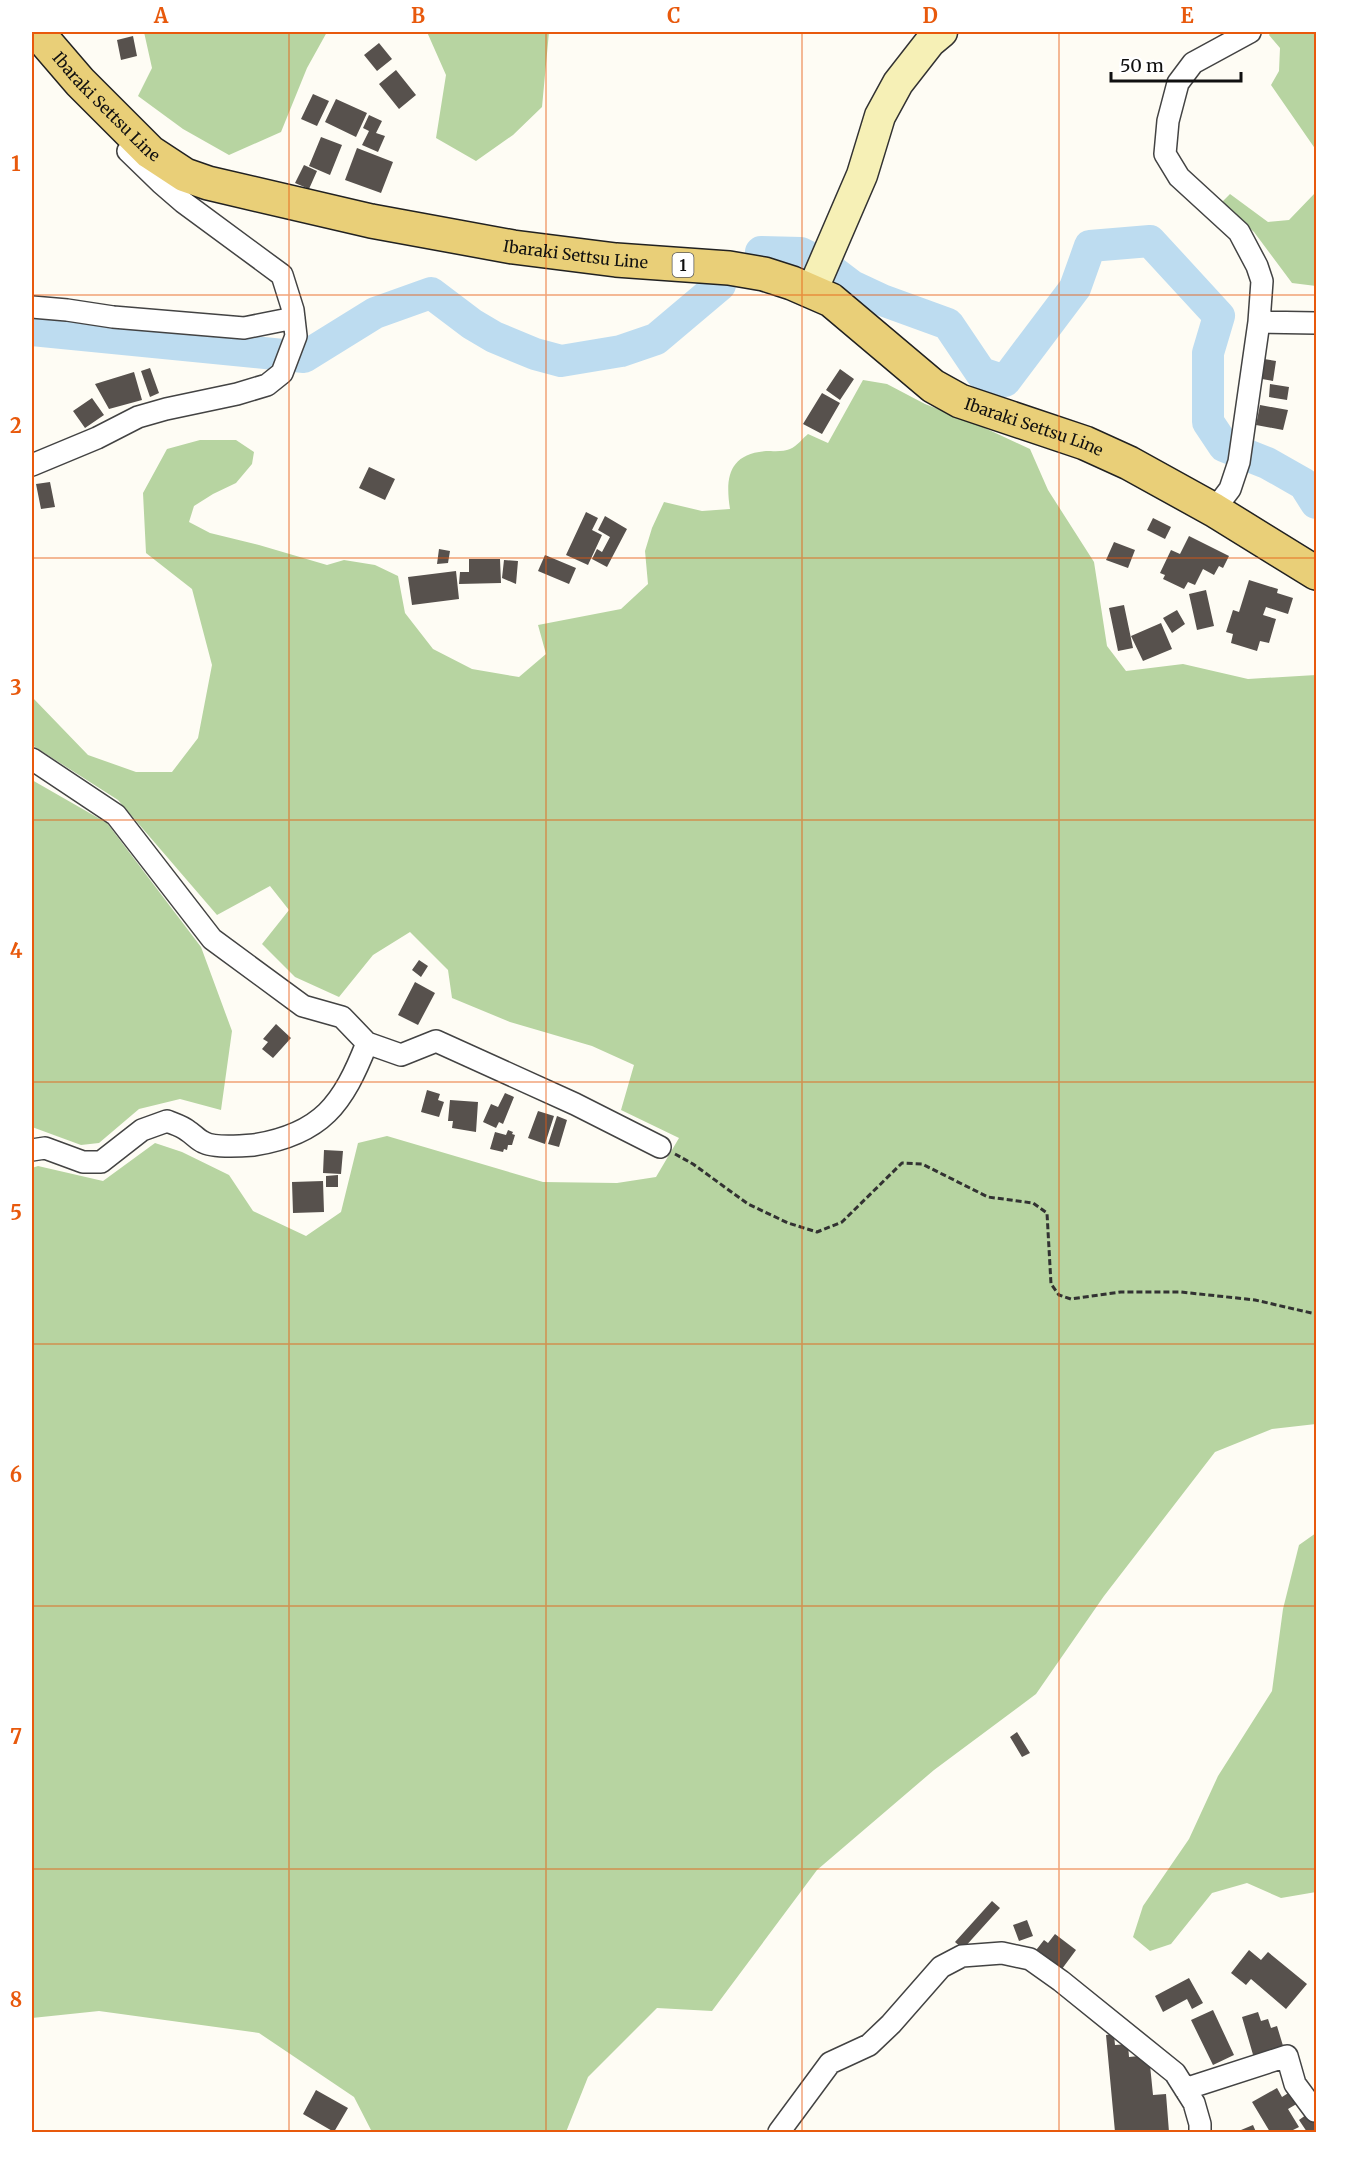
<svg xmlns="http://www.w3.org/2000/svg" width="1348" height="2164" viewBox="0 0 1348 2164" font-family="Merriweather,serif">
<rect width="100%" height="100%" fill="#fefcf4"/>
<path fill="#b7d4a1" d="M144,32h183l-20,36 -26,64 -52,23 -46,-26 -45,-33 14,-28z
M427,32h122l-7,75 -29,28 -37,26 -40,-23 10,-63z
M1271,32h45v118l-45,-65 8,-14 1,-23 -11,-13z
M1316,189v97l-24,-3 -38,-51 -33,-29 9,-9 38,28 21,-2 26,-27z
M863,380l24,4 38,20 47,18 58,27 18,41 46,72 13,84 19,25 57,-7 65,15 68,-4v749l-44,5 -57,23 -111,144 -68,98 -102,76 -117,100 -105,141 -55,-3 -69,69 -22,55h-194l-18,-35 -95,-64 -160,-22 -67,7v-850l6,-2 65,15 52,-38 27,9 47,23 24,36 53,25 35,-24 17,-69 29,-7 156,46 74,1 39,-6 23,-39 -58,-28 13,-45 -42,-19 -82,-24 -58,-24 -4,-28 -38,-38 -37,23 -34,42 -44,-20 -33,-33 27,-34 -19,-24 -53,29 -99,-115 -86,-55v-48l56,58 48,17h36l26,-34 14,-73 -20,-76 -46,-36 -3,-60 24,-44 33,-9h36l18,12 -2,12 -16,19 -23,11 -19,12 -5,16 21,11 49,12 68,20 17,-5 31,5 23,11 7,37 28,36 39,20 47,8 27,-23 -8,-29 83,-16 27,-25 -3,-33 7,-23 12,-26 38,9 28,-2c-5,-32 -1,-55 36,-58 7,0 18,1 24,-2 7,-3 13,-11 18,-15l20,9z
M32,780l75,43 94,124 31,84 -11,79 -41,-11 -41,10 -40,34 -18,2 -49,-18z
M1316,1533v359l-35,6 -34,-15 -35,10 -41,51 -21,7 -17,-14 10,-31 46,-67 29,-63 54,-85 11,-82 16,-64z"/>
<g fill="none" stroke-linecap="round" stroke-linejoin="round">
<path stroke="#bddcf0" stroke-width="32" d="M761,252l40,1 22,11 29,22 30,14 66,24 33,49 24,8 70,-93 15,-42 60,-5 69,75 -11,37v69l16,24 43,17 37,21 12,19
M32,330l272,27 71,-44 56,-20 41,31 22,13 41,17 26,7 60,-10 35,-12 64,-54"/>
</g>
<path fill="#57514d" d="M133,36l4,20 -16,4 -4,-20z
M379,43l13,16 -15,12 -13,-16z
M396,70l20,25 -17,14 -20,-25z
M313,94l16,7 -12,25 -16,-7z
M336,99l31,14 -11,24 -31,-15z
M369,115l13,6 -6,12 9,3 -7,16 -16,-7 7,-14 -6,-3z
M321,137l21,8 -12,30 -21,-9z
M357,148l36,14 -12,31 -36,-13z
M304,165l13,6 -8,18 -14,-6z
M1264,359l12,2 -3,20 -11,-2z
M150,368l9,25 -9,4 -9,-26z
M840,369l14,10 -14,21 -14,-10z
M134,372l8,28 -33,9 -14,-25z
M1270,384l19,3 -2,13 -18,-3z
M822,393l18,10 -18,31 -19,-10z
M92,398l12,17 -19,13 -12,-17z
M1260,405l28,5 -5,20 -27,-5z
M369,467l26,12 -10,21 -26,-12z
M50,482l5,25 -14,2 -5,-25z
M586,512l12,6 -6,12 10,5 -14,30 -22,-10z
M605,516l22,13 -20,38 -15,-8 5,-10 5,3 8,-15 -12,-7z
M1153,518l18,9 -6,12 -18,-9z
M1189,536l40,20 -6,12 -4,-2 -5,9 -11,-6 -8,16 -7,-3 -4,7 -21,-10 2,-4 -5,-2 11,-23 9,4z
M1114,542l21,8 -7,18 -22,-8z
M439,549l11,2 -2,12 -11,1z
M545,555l31,13 -7,16 -31,-13z
M469,559h31l1,24 -42,1 1,-12h9z
M504,560l14,1 -2,23 -14,-6z
M456,571l3,28 -47,6 -4,-28z
M1249,580l29,9 -1,4 16,5 -5,16 -22,-7 -3,8 13,4 -7,24 -9,-2 -3,10 -26,-8 2,-9 -7,-2 7,-22 6,2z
M1206,590l8,36 -17,4 -8,-36z
M1124,605l9,43 -15,3 -9,-43z
M1177,610l8,14 -13,9 -9,-15z
M1161,623l11,26 -29,12 -12,-25z
M419,960l9,6 -7,11 -9,-7z
M415,982l20,11 -17,32 -20,-10z
M276,1024l15,14 -18,20 -11,-9 6,-7 -5,-3z
M427,1090l13,4 -2,6 6,2 -5,15 -18,-5z
M505,1093l9,4 -11,27 -4,-2 -3,6 -13,-6 8,-18 7,3z
M450,1100l28,2 -2,30 -24,-4 1,-7h-5z
M538,1111l16,5 -9,28 -17,-6z
M557,1116l10,4 -8,27 -11,-3z
M508,1130l5,2 -1,2 3,1 -3,10h-4l-1,5 -3,-1 -1,3 -13,-3 5,-17 11,3z
M324,1150l19,1 -2,23 -18,-1z
M338,1175v12h-12v-11z
M323,1181l1,31 -31,1 -1,-31z
M1017,1732l13,21 -8,4 -12,-20z
M992,1901l8,7 -37,41 -8,-7z
M1027,1920l6,16 -14,5 -6,-16z
M1055,1934l21,16 -17,23 -26,-19 11,-14 4,3z
M1249,1950l12,10 7,-8 39,32 -21,25 -35,-30 -5,6 -15,-12z
M1189,1978l14,25 -11,6 -5,-10 -24,13 -8,-16z
M1213,2010l21,45 -21,10 -22,-45z
M1258,2012l3,9 7,-2 3,9 6,-2 7,23 -30,9 -12,-41z
M1114,2034l1,11 13,-1 1,13 20,-2 4,40 13,-1 3,38h-54l-9,-97z
M1277,2088l5,9 11,-7 7,12 -12,7 11,18 -10,5h-19l-18,-30z
M316,2090l32,18 -14,24 -31,-18z
M1310,2112l6,10v10h-9l-8,-12z
M1253,2125l3,7h-14l-1,-2z"/>
<g fill="none" stroke-linecap="round" stroke-linejoin="round">
<g stroke="#434343" stroke-width="24">
<path id="street" d="M32,307l35,3 46,7 131,11 50,-10
M1259,322l57,1
M32,465l65,-27 41,-21 28,-8 71,-15 30,-9 15,-12 14,-37 -3,-26 -11,-35 -99,-73 -22,-19 -33,-32
M1214,510l16,-21 9,-27 20,-140 3,-41 -5,-15 -18,-34 -60,-55 -14,-23 3,-33 10,-38 15,-20 57,-31
M32,759l84,56 96,124 91,67 39,11 25,26 34,12 35,-14 139,63 85,43
M32,1150l13,-2 38,14h18l41,-32 25,-9c7,3 15,5 21,10 5,3 10,9 15,11 10,6 39,4 51,3 68,-11 89,-41 113,-102
M1185,2089l102,-33 8,28 20,27h1
M779,2132l51,-69 39,-18 22,-21 50,-57 21,-11 40,-3 28,6 31,22 114,92 19,30 6,21v8"/>
</g>
<g stroke="#323232" stroke-width="33">
<path id="secondary" d="M812,291l50,-116 18,-59 18,-33 32,-41 12,-10"/>
</g>
<g stroke="#212121" stroke-width="36">
<g id="primary">
<path id="s1" d="M37,32l43,50 70,70 35,23 23,8 163,38 142,26 103,13 113,8 35,6 28,9 39,17 102,86 27,15 125,42 44,20 85,47 102,63"/>
</g>
</g>
<path stroke="#323232" stroke-width="3" stroke-dasharray="6 3" stroke-linecap="butt" d="M675,1154l18,10 55,40 40,19 29,9 25,-10 60,-59 20,1 66,33 45,6 14,10 4,71 8,11 12,4 50,-7h60l74,8 61,14"/>
<use href="#street" stroke="#fff" stroke-width="21"/>
<use href="#secondary" stroke="#f6f0b6" stroke-width="30"/>
<use href="#primary" stroke="#e9cf78" stroke-width="33"/>
</g>
<path fill="none" stroke="#e8590c" stroke-width="1.5" stroke-opacity="0.55" d="M289,32v2100M546,32v2100M802,32v2100M1059,32v2100M32,295h1284M32,558h1284M32,820h1284M32,1082h1284M32,1344h1284M32,1606h1284M32,1869h1284"/>
<g text-anchor="middle" dominant-baseline="central" stroke-width="6" stroke-linejoin="round" paint-order="stroke">
<rect fill="#fff" stroke="#585858" stroke-width="1.5" x="672.5" y="253" width="21" height="24" rx="4.5"/>
<g font-size="15" font-weight="bold" fill="#101010">
<text x="683" y="265">1</text>
</g>
<g font-size="16" fill="#101010" stroke="#fff">
<text stroke="none"><textPath href="#s1" startOffset="102">Ibaraki Settsu Line</textPath></text>
<text stroke="none"><textPath href="#s1" startOffset="606">Ibaraki Settsu Line</textPath></text>
<text stroke="none"><textPath href="#s1" startOffset="1110">Ibaraki Settsu Line</textPath></text>
</g>
</g>
<rect width="1348" height="2164" fill="none" stroke="#ffffff" stroke-width="66"/>
<path d="M1111 72v9h130v-9" fill="none" stroke="#101010" stroke-width="3"/>
<text x="1120" y="72" font-size="18" fill="#101010" stroke="#ffffff" stroke-width="4.5" paint-order="stroke">50 m</text>
<rect x="33" y="33" width="1282" height="2098" fill="none" stroke="#e8590c" stroke-width="2"/>
<g font-size="20" text-anchor="middle" font-weight="bold" fill="#e8590c">
<text x="161" y="23">A</text>
<text x="418" y="23">B</text>
<text x="674" y="23">C</text>
<text x="930" y="23">D</text>
<text x="1187" y="23">E</text>
<text x="16" y="171">1</text>
<text x="16" y="433">2</text>
<text x="16" y="695">3</text>
<text x="16" y="958">4</text>
<text x="16" y="1220">5</text>
<text x="16" y="1482">6</text>
<text x="16" y="1744">7</text>
<text x="16" y="2007">8</text>
</g>
</svg>
